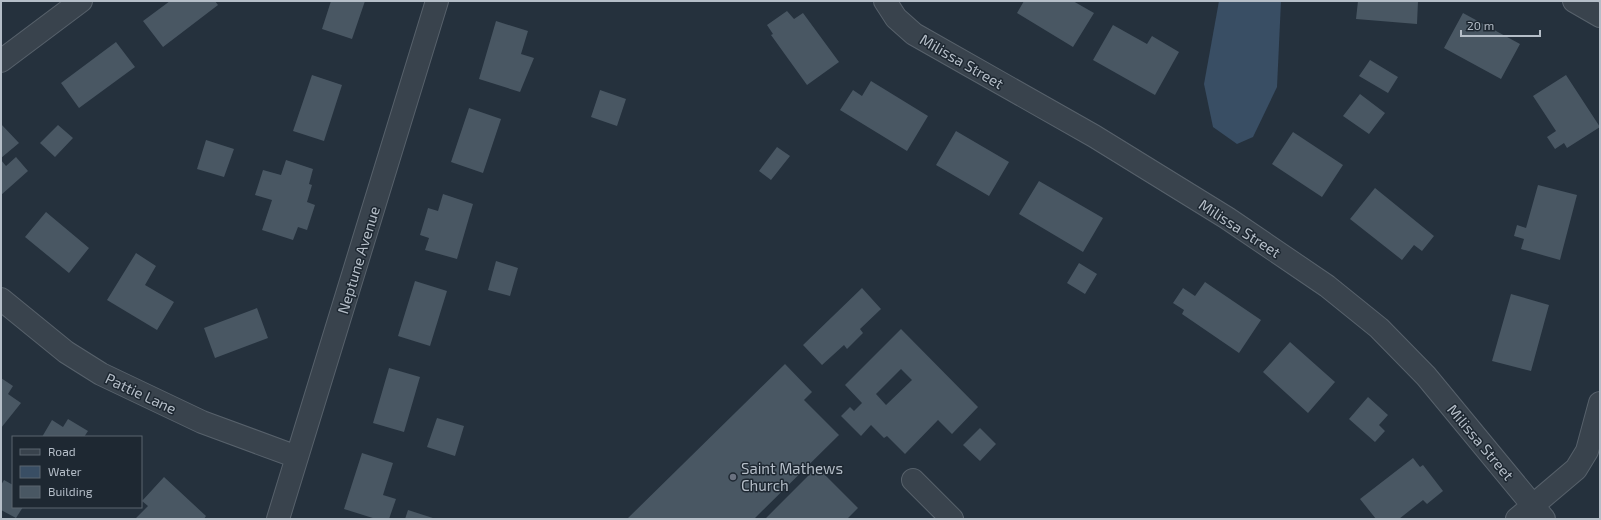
<svg xmlns="http://www.w3.org/2000/svg" width="1601" height="520" viewBox="0 0 1601 520" font-family="'Exo 2',sans-serif">
<rect width="100%" height="100%" fill="#25313d"/>
<path fill="#394e64" d="M1219,1h62l-4,86 -24,50 -16,7 -24,-17 -9,-43z"/>
<path fill="#495763" fill-rule="evenodd" d="M170,1h45l3,4 -55,42 -20,-26z
M331,1h34l-13,38 -30,-10z
M1024,1h49l21,12 -21,34 -56,-34z
M1358,1h60l-1,23 -61,-5z
M787,11l7,8 9,-6 36,49 -32,23 -36,-50 2,-1 -6,-9z
M1463,13l57,31 -19,35 -57,-31z
M496,21l32,10 -7,23 13,4 -14,34 -41,-13z
M1113,25l34,19 5,-8 27,16 -24,43 -62,-35z
M116,42l19,25 -56,41 -18,-25z
M1370,60l28,17 -10,16 -29,-17z
M312,75l30,10 -18,56 -31,-10z
M1566,75l34,52 -33,21 -3,-5 -9,6 -8,-12 9,-6 -23,-35z
M871,81l57,35 -21,35 -67,-41 13,-20 9,6z
M600,90l26,9 -9,27 -26,-9z
M1360,94l25,19 -16,21 -26,-18z
M469,108l32,11 -18,54 -32,-11z
M1,124l18,19 -18,15z
M58,125l15,13 -18,19 -15,-14z
M956,131l53,31 -20,34 -53,-31z
M1293,132l50,33 -21,32 -50,-33z
M206,140l28,9 -10,28 -27,-8z
M777,147l13,9 -19,24 -12,-9z
M16,157l12,14 -27,24v-35l5,6z
M286,160l27,9 -4,15 3,1 -5,17 8,3 -8,25 -9,-3 -5,13 -31,-10 10,-30 -17,-5 8,-25 18,5z
M1039,181l64,37 -20,34 -64,-38z
M1538,185l39,10 -17,65 -39,-11 3,-10 -10,-3 3,-11 9,3z
M1375,188l59,48 -12,15 -8,-6 -12,15 -52,-41z
M443,194l30,10 -16,55 -32,-9 4,-12 -9,-3 8,-27 10,3z
M46,212l43,36 -20,25 -44,-36z
M136,253l20,13 -11,19 29,17 -17,28 -50,-30z
M496,261l22,7 -8,28 -22,-6z
M1079,263l18,11 -12,20 -18,-11z
M415,281l32,10 -17,55 -32,-10z
M1205,282l56,38 -22,33 -57,-39 2,-4 -11,-7 10,-15 12,8z
M862,288l19,21 -21,20 3,4 -16,16 -3,-4 -22,20 -19,-20z
M1511,294l38,11 -18,66 -39,-10z
M257,308l11,30 -53,20 -11,-30z
M901,329l77,78 -26,27 -14,-14 -33,34 -18,-18 -3,2 -13,-13 -10,11 -20,-20 9,-9 4,4 8,-8 -17,-18zM901,369l11,11 -26,25 -10,-11z
M1290,342l45,40 -27,31 -45,-41z
M785,364l27,28 -8,8 35,35 -85,84h-127z
M389,368l31,9 -16,55 -31,-9z
M1,378l12,8 -5,8 13,9 -20,25z
M1368,397l20,18 -9,10 6,6 -10,11 -26,-23z
M437,418l27,8 -9,30 -28,-9z
M68,419l20,12 -4,6h-42l10,-17 11,7z
M980,428l16,16 -16,17 -17,-16z
M362,453l31,10 -10,32 13,4 -7,20h-13l-32,-10z
M1413,458l7,9 3,-2 20,26 -16,13 -4,-4 -24,19h-23l-16,-20z
M817,467l41,41 -11,11h-82z
M164,477l42,39 -2,3h-69l13,-13 -6,-5z
M4,480l9,5v22h10l-7,11 -15,-8v-25z
M408,510l28,9h-31z"/>
<g fill="none" stroke-linecap="round" stroke-linejoin="round">
<g stroke="#57616b" stroke-width="24">
<path id="minor" d="M885,1l11,17 18,16 180,102 133,82 100,68 52,42 47,48 118,143
M1574,1l26,15
M1,61l80,-60
M1,299l65,53 35,22 101,48 95,35
M913,480l39,39
M278,519l159,-518
M1517,519l59,-50 11,-18 13,-48"/>
</g>
<use href="#minor" stroke="#39434d" stroke-width="22"/>
</g>
<circle fill="#6b7280" stroke="#1e2832" stroke-width="1.5" cx="733" cy="477" r="4"/>
<g text-anchor="middle" dominant-baseline="central" stroke-width="3" stroke-linejoin="round" paint-order="stroke">
<g font-size="15" fill="#b5bec8" stroke="#1e2832">
<text transform="translate(962 61) rotate(30)">Milissa Street</text>
<text transform="translate(1240 228) rotate(33)">Milissa Street</text>
<text transform="translate(358 260) rotate(-73)">Neptune Avenue</text>
<text transform="translate(141 393) rotate(25)">Pattie Lane</text>
<text transform="translate(1481 442) rotate(50)">Milissa Street</text>
</g>
<g font-size="15" fill="#b5bec8" stroke="#1e2832" text-anchor="start">
<text x="741" y="468">Saint Mathews<tspan x="741" dy="17">Church</tspan></text>
</g>
</g>
<rect width="1601" height="520" fill="none" stroke="#b5bec8" stroke-width="4"/>
<rect x="12" y="436" width="130" height="72" fill="#1e2832" stroke="#5a646e"/>
<rect x="20" y="449" width="20" height="6" fill="#39434d" stroke="#5a646e"/>
<text x="48" y="456" font-size="12" fill="#b5bec8">Road</text>
<rect x="20" y="466" width="20" height="12" fill="#394e64" stroke="#5a646e"/>
<text x="48" y="476" font-size="12" fill="#b5bec8">Water</text>
<rect x="20" y="486" width="20" height="12" fill="#495763" stroke="#5a646e"/>
<text x="48" y="496" font-size="12" fill="#b5bec8">Building</text>
<path d="M1461 30v6h79v-6" fill="none" stroke="#b5bec8" stroke-width="2"/>
<text x="1467" y="30" font-size="12" fill="#b5bec8" stroke="#1e2832" stroke-width="3" paint-order="stroke">20 m</text>
</svg>
